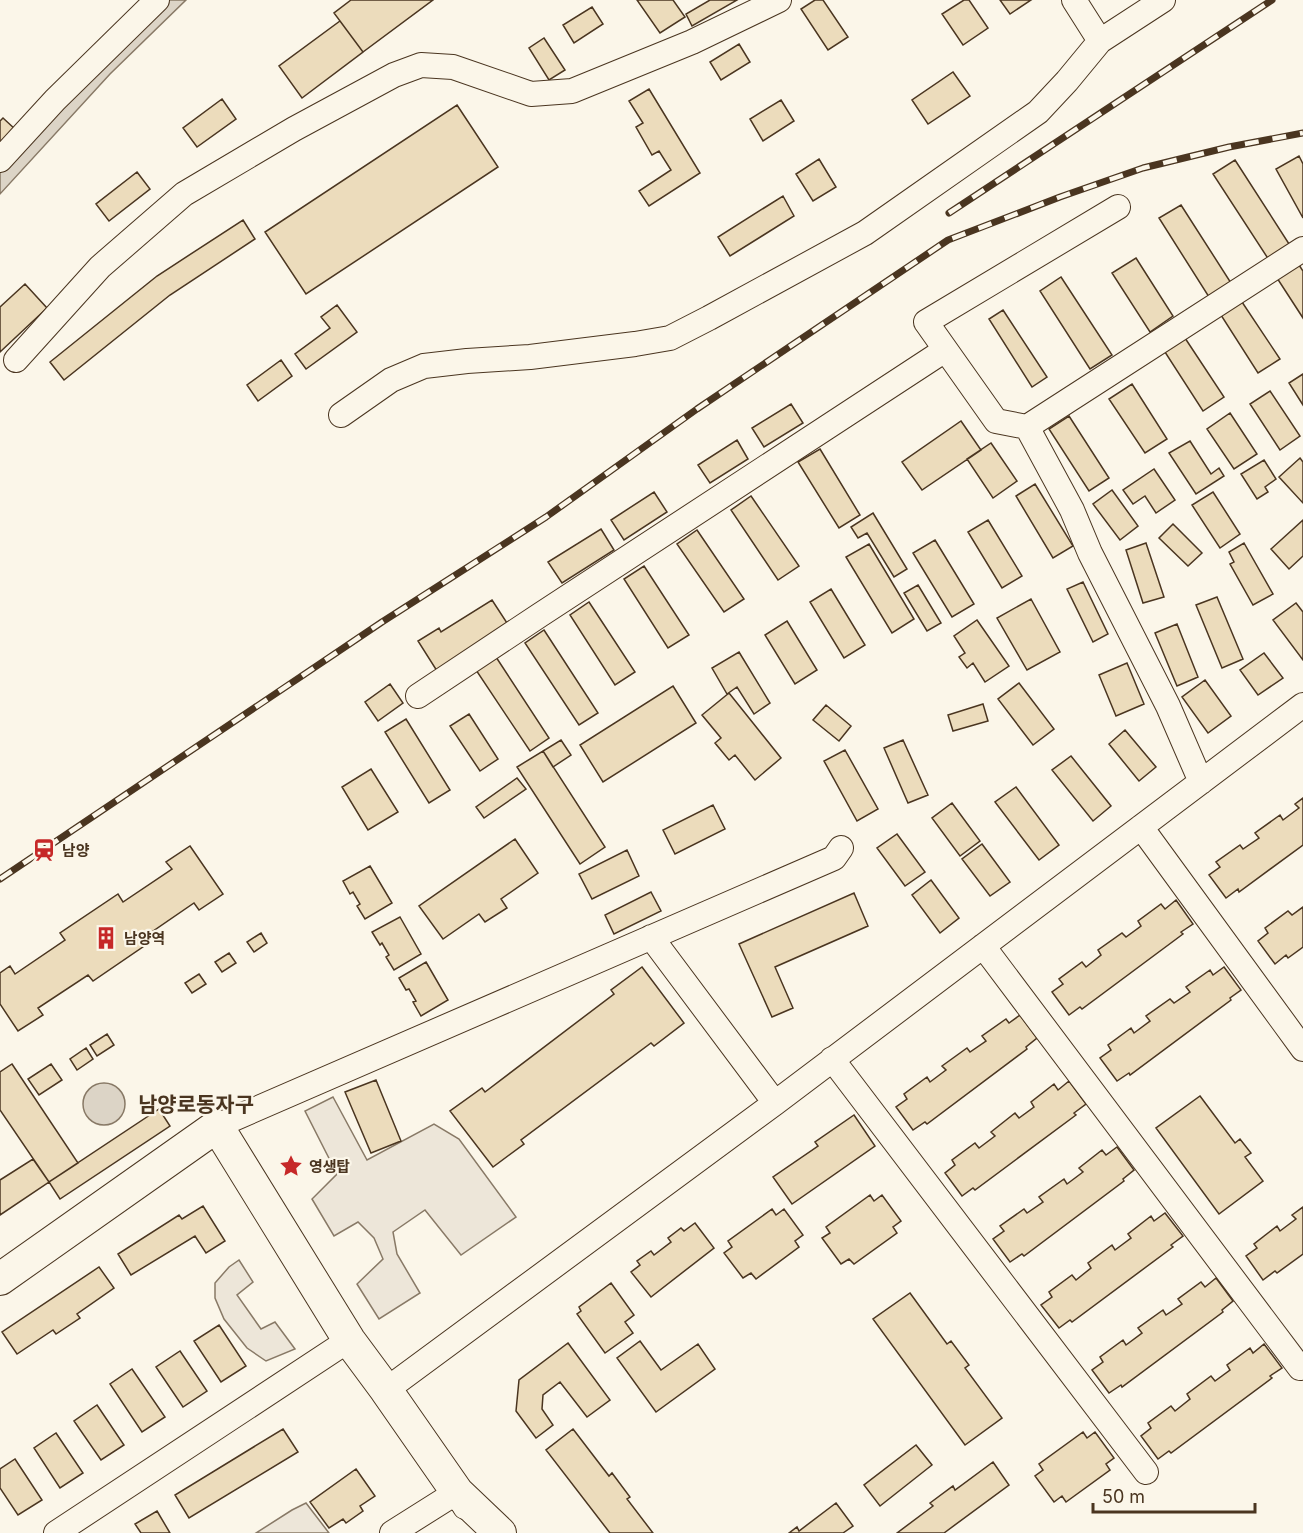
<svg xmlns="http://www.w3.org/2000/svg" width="1303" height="1533" viewBox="0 0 1303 1533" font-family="Inter,'Noto Sans KR',sans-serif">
<rect width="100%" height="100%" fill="#fbf6e9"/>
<path fill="#ede6d9" stroke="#887966" stroke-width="1.5" d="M333,1097l34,63 67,-36 25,15 57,78 -55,38 -36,-45 -32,22 4,22 23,39 -41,26 -22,-35 26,-25 -9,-21 -16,-16 -24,14 -22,-37 25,-25 -32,-63z
M239,1260l14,22 -16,13 24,34 14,-7 20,27 -29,12 -19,-13 -23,-29 -9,-21v-15l14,-16z
M306,1503l23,30h-73l36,-23z"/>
<path fill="#dcd4c6" stroke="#887966" stroke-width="1.5" d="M169,0h17l-76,74 -110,120v-21c54,-60 111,-117 169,-173z
M83 1104a21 21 0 1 1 42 0a21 21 0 1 1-42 0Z"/>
<path fill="#ecdcbc" stroke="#4a3520" stroke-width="1.5" d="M351,0h82l-70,52 -29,-39z
M637,0h36l12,17 -25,16z
M710,0h27l-45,26 -6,-12z
M815,0h8l25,37 -20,13 -27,-41z
M964,0h5l19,28 -25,17 -21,-31z
M1000,0h31l-21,14z
M592,7l11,17 -29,19 -11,-18z
M340,21l23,31 -61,46 -23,-32z
M544,38l21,32 -16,10 -20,-32z
M739,44l11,18 -29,18 -11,-18z
M953,72l17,24 -42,28 -16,-24z
M649,89l51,84 -51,33 -10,-15 32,-21 -12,-19 -7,4 -16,-28 7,-4 -14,-22z
M222,99l14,20 -39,28 -14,-19z
M781,100l13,21 -31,20 -13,-22z
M457,105l41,62 -192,127 -41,-62z
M3,118l13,12 -16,19v-28z
M1299,156l4,8v54l-27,-49z
M819,159l17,28 -23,14 -17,-27z
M1235,160l56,87 -22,13 -56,-86z
M137,172l13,17 -41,32 -13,-17z
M783,196l11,20 -64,40 -12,-19z
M1181,205l50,78 -22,14 -50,-79z
M243,220l12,19 -85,56 -106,85 -14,-18 107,-86z
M1136,258l37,58 -23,16 -38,-59z
M1299,265l4,6v47l-26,-40z
M1061,277l51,78 -22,14 -50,-78z
M25,284l22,24 -47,44v-45z
M1240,299l40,60 -22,14 -39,-61z
M337,305l20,27 -51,37 -11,-15 35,-26 -9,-11z
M1003,310l44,67 -15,10 -43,-68z
M1183,335l41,62 -21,14 -40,-62z
M281,360l11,16 -34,25 -11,-16z
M1303,374v31l-14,-22z
M1132,384l35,55 -22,14 -36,-54z
M1270,391l30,45 -20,14 -30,-46z
M791,404l12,19 -39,24 -12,-19z
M1230,413l27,41 -23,15 -27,-40z
M1069,416l40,62 -20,13 -40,-62z
M961,421l20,29 -59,40 -20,-28z
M737,440l11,19 -38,24 -12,-18z
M1190,441l21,33 8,-6 5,8 -28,18 -27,-41z
M991,443l26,38 -24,17 -26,-39z
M820,449l40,66 -21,13 -41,-66z
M1300,458l3,4v41l-24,-26z
M1264,460l12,19 -11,8 3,5 -11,7 -16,-25z
M1154,469l21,31 -19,13 -11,-17 -12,8 -10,-14z
M1035,484l38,62 -20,12 -37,-62z
M1112,490l26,36 -18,14 -27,-36z
M654,492l13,20 -43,28 -13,-20z
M1213,492l27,42 -20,14 -28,-43z
M751,496l48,70 -21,14 -47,-70z
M873,513l34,56 -13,8 -27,-44 -9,5 -7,-11z
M988,520l34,56 -20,12 -34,-56z
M1303,520v36l-14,13 -18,-20z
M1173,524l29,29 -14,13 -29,-28z
M601,529l13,21 -52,33 -14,-21z
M697,530l47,69 -20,13 -47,-68z
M935,540l39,64 -22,13 -39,-64z
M1146,543l18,54 -21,6 -17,-53z
M1244,543l29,51 -20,11 -23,-41 4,-2 -5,-10z
M869,544l45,75 -22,14 -46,-76z
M644,566l45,69 -21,13 -44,-69z
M1083,582l25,52 -15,8 -26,-53z
M918,585l23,38 -14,8 -23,-38z
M831,589l34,56 -21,13 -34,-56z
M1217,597l26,62 -21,9 -26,-63z
M1031,599l29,53 -33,18 -30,-52z
M492,600l17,26 -72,45 -19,-30 21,-13 2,4z
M589,602l46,70 -20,13 -45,-70z
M1296,603l7,9v48l-30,-40z
M977,620l32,46 -24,16 -12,-19 -6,5 -8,-11 6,-4 -11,-17z
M787,621l30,49 -22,14 -30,-49z
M1177,624l21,53 -21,9 -22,-53z
M544,630l54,83 -19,12 -54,-82z
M739,652l31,51 -16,11 -17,-27 -10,7 -15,-26z
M1264,653l19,25 -25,17 -18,-25z
M496,657l53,81 -19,13 -54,-81z
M1127,663l17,41 -28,12 -17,-41z
M1205,680l26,36 -23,17 -26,-36z
M1019,683l35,46 -21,16 -35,-46z
M390,684l13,19 -25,18 -13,-19z
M673,686l23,37 -93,59 -23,-37z
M729,693l52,65 -26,22 -20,-25 -6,5 -14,-17 6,-5 -19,-23z
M983,704l5,17 -35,10 -5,-16z
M826,705l25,21 -12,15 -26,-21z
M469,714l29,45 -18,12 -30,-45z
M406,719l44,71 -21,13 -44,-71z
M1125,730l31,37 -17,14 -30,-37z
M561,740l10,15 -18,12 -10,-16z
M903,740l25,55 -20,8 -24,-55z
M845,750l33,59 -21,12 -33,-60z
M543,751l62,96 -25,17 -63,-97z
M1071,756l40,50 -18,15 -41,-51z
M371,769l27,43 -30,18 -26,-43z
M517,778l9,11 -42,29 -8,-11z
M1016,787l43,58 -20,15 -44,-58z
M1303,798v47l-64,47 -1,-3 -12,9 -17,-23 11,-8 -4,-5 24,-17 3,4 16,-11 -4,-5 25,-18 3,5 16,-12 -4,-4z
M952,803l28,38 -20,15 -28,-38z
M713,805l12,24 -50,25 -12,-24z
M897,834l28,38 -20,14 -28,-38z
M515,839l23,34 -37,26 6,9 -22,14 -6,-8 -36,25 -24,-33z
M982,844l28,38 -20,14 -28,-37z
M190,846l33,48 -24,16 -5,-7 -48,33 4,6 -57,39 -5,-6 -50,33 5,7 -25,16 -18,-27v-31l10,-7 5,8 50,-34 -5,-7 58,-39 5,8 49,-33 -6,-7z
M627,850l12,26 -47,23 -13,-25z
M370,866l22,37 -27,16 -8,-13 3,-2 -7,-12 -3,2 -7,-13z
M931,880l28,38 -19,15 -28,-38z
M651,892l10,19 -47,23 -9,-19z
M854,893l14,33 -93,41 18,41 -21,9 -33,-73z
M1176,900l17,24 -12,8 2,2 -101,75 -2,-2 -11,8 -17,-23 11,-8 -4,-5 23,-17 4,5 15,-12 -3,-5 24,-17 4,4 15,-11 -3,-5 23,-17 4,5z
M1303,907v40l-15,11 -2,-3 -11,9 -17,-23 10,-8 -3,-5 23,-17 4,4z
M400,917l21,37 -27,16 -8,-13 3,-2 -7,-12 -2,2 -8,-13z
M261,933l6,10 -13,9 -7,-10z
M229,953l7,10 -14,9 -7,-10z
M426,962l22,38 -27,16 -8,-14 3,-1 -7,-12 -3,1 -7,-12z
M642,967l42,56 -30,23 -3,-3 -130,97 3,4 -31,23 -43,-56 32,-23 3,4 129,-98 -3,-4z
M1224,967l17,23 -11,8 1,2 -101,75 -1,-2 -12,8 -17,-23 11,-8 -3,-5 23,-17 3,5 16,-12 -4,-5 24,-17 4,4 16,-11 -4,-5 24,-17 3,5z
M199,974l7,10 -14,9 -7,-10z
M1020,1015l17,23 -11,9 1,2 -100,75 -2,-2 -12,8 -17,-23 11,-8 -3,-5 23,-17 3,5 16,-12 -4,-4 25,-18 3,4 16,-11 -4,-5 24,-17 3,4z
M107,1034l7,11 -17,11 -7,-11z
M86,1048l7,11 -16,11 -7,-11z
M12,1064l66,99 -29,19 -49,-72v-38z
M51,1064l11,16 -23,15 -11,-16z
M376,1080l25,61 -30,12 -26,-61z
M1069,1081l17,23 -12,9 2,2 -101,75 -2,-2 -11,8 -17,-23 10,-8 -3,-5 23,-17 4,5 16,-12 -4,-4 24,-19 4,5 15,-11 -3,-5 23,-18 4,6z
M1200,1096l35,47 5,-4 11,14 -6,4 18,24 -44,33 -63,-86z
M159,1109l11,17 -110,73 -11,-17z
M854,1115l21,31 -83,58 -19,-27 45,-31 -3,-4z
M1117,1147l17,23 -11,9 1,2 -100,75 -2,-2 -12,8 -17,-23 11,-8 -4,-5 24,-17 3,4 16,-11 -4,-5 25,-18 3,5 16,-12 -4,-4 23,-18 4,5z
M33,1159l16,23 -49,33v-35z
M870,1195l4,6 8,-6 19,26 -8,6 4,6 -43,31 -5,-5 -8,5 -19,-26 8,-5 -4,-6z
M203,1206l22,35 -19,12 -11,-17 -64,39 -13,-21 61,-39 3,4z
M1303,1207v47l-26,19 -2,-2 -12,9 -17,-24 11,-8 -3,-4 23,-18 3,5 16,-12 -4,-4z
M772,1209l4,6 8,-6 19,26 -8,6 4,6 -43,32 -5,-6 -8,5 -19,-25 8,-6 -4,-6z
M1165,1213l18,23 -12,9 2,2 -101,75 -2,-2 -11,8 -18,-23 11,-8 -3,-5 23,-17 4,5 15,-12 -3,-5 24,-18 3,5 16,-12 -3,-4 23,-18 3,5z
M695,1223l19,25 -63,49 -20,-25 9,-7 -3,-4 14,-10 3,4 17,-13 -3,-4 13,-10 3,3z
M99,1267l15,21 -37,26 3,4 -24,16 -3,-4 -36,24 -15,-22z
M1216,1278l17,23 -11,9 1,2 -101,75 -1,-2 -12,8 -17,-23 11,-8 -3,-5 23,-17 3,5 16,-12 -4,-5 25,-18 3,5 16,-11 -4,-5 23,-17 4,5z
M611,1283l23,32 -9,7 8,11 -28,20 -28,-39 4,-3 -2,-4z
M910,1293l37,51 4,-3 18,24 -4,3 37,50 -37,27 -92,-126z
M219,1325l27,41 -25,16 -27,-41z
M640,1341l21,29 37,-26 17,25 -59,43 -39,-54z
M568,1343l42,57 -23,17 -27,-35 -17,13 -1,14 11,16 -17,13 -20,-27 3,-31z
M1264,1344l18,24 -12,8 2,2 -101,75 -2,-2 -11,8 -17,-23 10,-8 -3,-5 23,-17 4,5 15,-12 -3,-5 24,-18 4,5 15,-11 -3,-5 23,-17 3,5z
M180,1351l27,40 -24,16 -27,-40z
M132,1369l33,48 -23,15 -32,-48z
M97,1405l27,40 -23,15 -27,-39z
M283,1429l15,23 -109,66 -14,-23z
M573,1429l36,47 3,-3 18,24 -3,2 26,34h-43l-64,-83z
M1083,1432l4,6 8,-6 19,26 -8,6 4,6 -44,32 -4,-6 -8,6 -19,-26 8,-6 -4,-6z
M56,1433l27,40 -23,15 -26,-40z
M916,1445l16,20 -52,41 -16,-21z
M15,1459l27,41 -24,15 -18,-27v-19z
M993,1462l16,23 -65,48h-47l36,-27 -3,-3 23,-17 2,4z
M356,1469l19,27 -15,10 3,5 -17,12 -3,-4 -14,9 -19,-26z
M836,1503l17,23 -10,7h-54l8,-6 2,4z
M157,1511l13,22h-29l-6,-9z"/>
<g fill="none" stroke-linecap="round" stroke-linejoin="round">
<g stroke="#4a3520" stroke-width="26">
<path id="minor" d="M1074,0l26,41
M0,160l55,-60 102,-100
M1118,207l-192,115 70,99 31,6 276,-178
M16,360l84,-93 84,-73 110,-65 100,-54 27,-10 32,2 78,27 41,-3 120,-49 87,-42
M341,415l50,-35 33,-14 43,-5 63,-4 105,-13 35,-6 39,-20 156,-85 173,-121 29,-31 33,-40 63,-41
M1027,427l45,83 18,43 78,153 33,76
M418,696l122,-81 405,-265
M1141,827l162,222
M651,937l124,166
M983,946l317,422
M832,1059l314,413
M217,1126l617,-268 7,-10
M386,1390l389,-287 528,-398
M56,1533l293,-193
M392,1533l65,-41 8,15"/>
</g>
<g stroke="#4a3520" stroke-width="34">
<path id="major" d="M0,1279l217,-153 132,214 37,50 71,102 43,41"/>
</g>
<use href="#minor" stroke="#fbf6e9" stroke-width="24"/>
<use href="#major" stroke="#fbf6e9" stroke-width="32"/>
<g stroke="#4a3520" stroke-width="7">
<path id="rail" d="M949,213l323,-213
M0,879l382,-257 164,-105 151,-108 251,-169 112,-43 83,-29 86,-21 74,-14"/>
</g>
<use href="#rail" stroke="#fbf6e9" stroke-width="4.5" stroke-dasharray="14" stroke-linecap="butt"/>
</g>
<defs>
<g id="station-bare" transform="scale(1.8)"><path d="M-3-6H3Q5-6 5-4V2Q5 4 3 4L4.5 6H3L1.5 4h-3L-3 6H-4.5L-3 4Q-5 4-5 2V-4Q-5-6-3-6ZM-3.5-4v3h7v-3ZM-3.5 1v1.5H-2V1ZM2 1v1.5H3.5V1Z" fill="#c62828" stroke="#fbf6e9" stroke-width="2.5" paint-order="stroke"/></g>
<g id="building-bare" transform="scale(1.8)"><path d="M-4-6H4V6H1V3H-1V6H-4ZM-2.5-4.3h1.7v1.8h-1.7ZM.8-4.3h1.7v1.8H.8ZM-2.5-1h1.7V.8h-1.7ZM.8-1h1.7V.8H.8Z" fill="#c62828" stroke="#fbf6e9" stroke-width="2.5" paint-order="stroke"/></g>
<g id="sight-bare" transform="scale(1.8)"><path d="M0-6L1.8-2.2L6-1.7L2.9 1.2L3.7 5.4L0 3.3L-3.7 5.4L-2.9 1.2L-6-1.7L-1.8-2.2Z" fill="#c62828" stroke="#fbf6e9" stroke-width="2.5" paint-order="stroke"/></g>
</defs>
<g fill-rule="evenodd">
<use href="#station-bare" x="44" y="850"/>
<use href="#building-bare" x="106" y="938"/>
<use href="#sight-bare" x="291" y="1166"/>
</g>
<g text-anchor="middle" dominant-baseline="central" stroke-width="4.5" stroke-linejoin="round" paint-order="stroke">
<g font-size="15" font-weight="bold" fill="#4a3520" stroke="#fbf6e9" text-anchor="start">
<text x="62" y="850">남양</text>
<text x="124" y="938">남양역</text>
<text x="309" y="1166">영생탑</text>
</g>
<g font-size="21" font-weight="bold" fill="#4a3520" stroke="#fbf6e9">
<text x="196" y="1104">남양로동자구</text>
</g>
</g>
<path d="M1093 1503v9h162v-9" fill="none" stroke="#4a3520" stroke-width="3"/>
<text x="1102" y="1503" font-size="18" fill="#4a3520" stroke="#fbf6e9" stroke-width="4.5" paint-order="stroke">50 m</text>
</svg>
